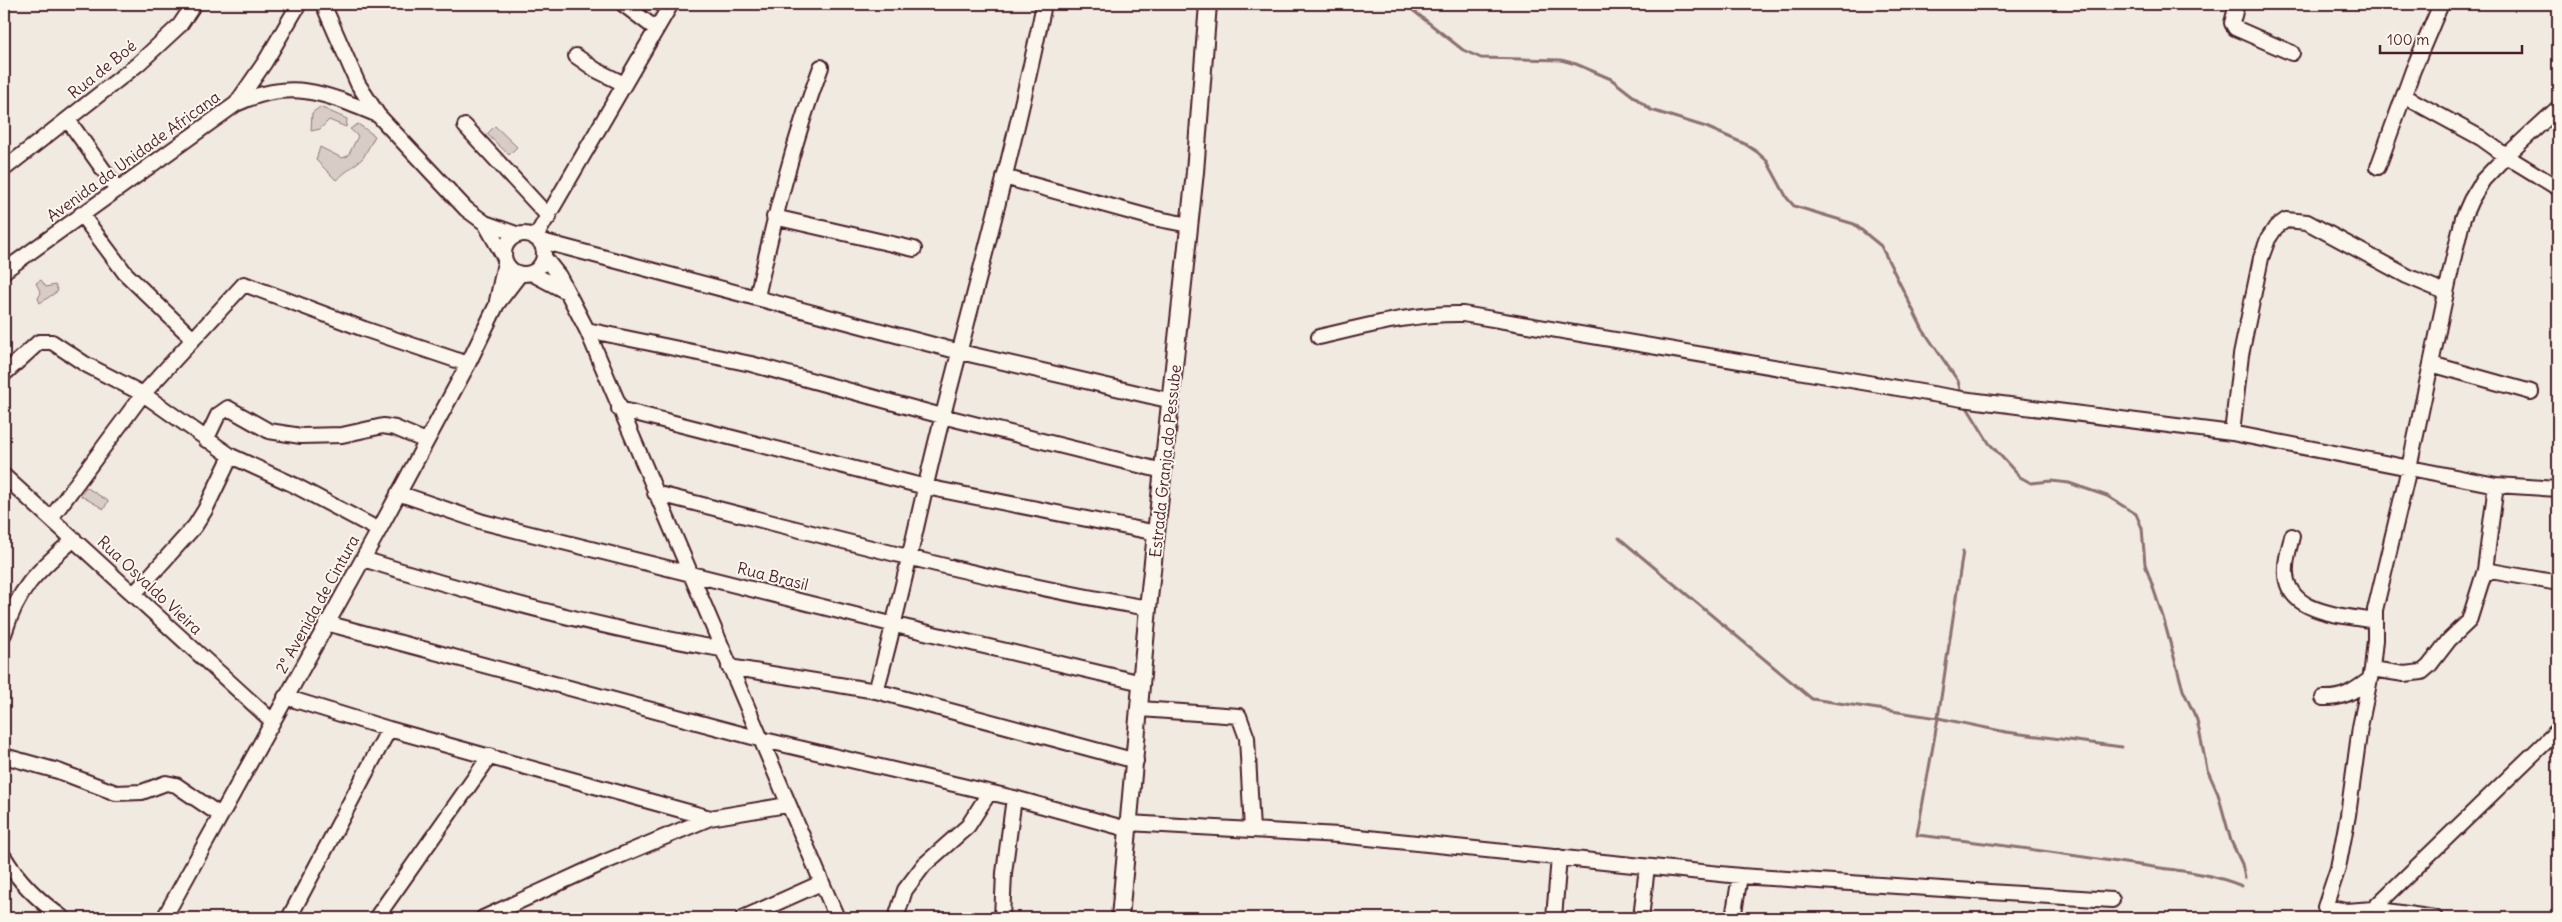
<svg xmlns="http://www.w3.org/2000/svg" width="2562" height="922" viewBox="0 0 2562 922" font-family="Delius,sans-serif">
<rect width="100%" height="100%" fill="#f0eae0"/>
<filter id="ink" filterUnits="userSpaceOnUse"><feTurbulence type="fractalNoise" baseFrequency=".02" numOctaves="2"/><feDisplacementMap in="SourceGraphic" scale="10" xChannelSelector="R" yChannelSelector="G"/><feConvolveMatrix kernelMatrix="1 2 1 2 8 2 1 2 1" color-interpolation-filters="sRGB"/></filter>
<g filter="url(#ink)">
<path fill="#d8ccc6" stroke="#917678" d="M320,107l27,12 -1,8 -17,-7 -9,9 -9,2 1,-18z
M358,124l17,12 -12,22 -27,22 -20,-20 4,-13 22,11 6,-2 10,-20 -8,-7z
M495,126l22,21 -8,8 -22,-21z
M41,280l5,7 9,-2 3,6 -18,12 -2,-5 3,-5 -5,-10z
M86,487l22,14 -4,8 -23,-13z"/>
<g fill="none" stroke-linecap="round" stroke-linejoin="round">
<path stroke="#8c6f72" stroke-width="3" d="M1405,4l58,46 18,8 80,2 15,4 35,15 40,31 55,17 39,17 12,8 10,9 20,37 7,8 60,18 27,22 42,84 35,51 3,13
M1965,404l24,39 31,34 11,6 20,-2 18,2 38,13 29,18 6,14 3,36 18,53 20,73 14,30 10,49 11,25 13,47 11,23 3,14
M1619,538l193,161 126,19 68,14 116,15
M1963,551l-25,167 -21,117c71,8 143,18 214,29 36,5 78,8 111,22"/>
<g stroke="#4a1f2b" stroke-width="18">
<path id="minor" d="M323,4l35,80 20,31 88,94 19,14 34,12
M623,4l33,25
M2237,4l-5,19 3,5 57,25
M576,56l20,14 28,14
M2404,96l77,42 25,18 -23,24 -12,20 -8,18 -10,42 -44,208 -34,142v30l-3,29 -12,58 -12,88 -10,53 -13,39 22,4 26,-2 185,-179
M236,104c55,-26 89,-11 142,11
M2558,108l-52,48 52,32
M68,120l49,69
M465,126l84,91
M2378,167l35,-97 28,-66
M4,169l134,-105 42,-39 14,-21
M1004,177l149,41 36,7
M81,214l44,59 67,65
M774,217l140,32
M485,223l18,32
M504 254a20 20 0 1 1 40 0a20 20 0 1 1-40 0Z
M535,238l136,-234
M538,240l422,112 212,49
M544,257l15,19 28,54 250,588
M4,271l232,-167 29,-42 34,-58
M531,273l36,19
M757,297c17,-78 36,-155 64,-230
M497,301l8,-38
M587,330l164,34 191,52 221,55
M1319,337c48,-11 94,-24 144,-23l499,85 270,34 264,52 62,4
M2431,364l100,28
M4,374l35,-32h13l33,22 58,30 88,62 63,29 85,45
M619,409l307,78 231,46
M2232,433l9,-78 20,-97 7,-19 8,-12 10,-7 21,2 100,54 38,16
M206,440l12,-25 10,-7 41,23 32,5 41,-1 41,-9 12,2 31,13
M4,476l268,245
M398,493l85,29 412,103 247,58
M655,493c164,41 327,87 493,115
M51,518l92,-124 101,-110 120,45 104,35
M2292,536c-2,10 -6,21 -6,31 -4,47 56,48 89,54
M363,559c117,37 237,69 358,90
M2485,570l73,13
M133,595l62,-69 10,-16 26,-54
M326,623l434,116 254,59 113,31
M4,634c15,-48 34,-63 70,-95
M729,667l147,24 260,70
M2372,669l32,5 18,-2 7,-6 20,-26 20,-19 16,-51 11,-85
M876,691c26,-91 43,-184 67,-276 35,-136 73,-273 101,-411
M285,697l104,32 321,89
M2323,698c20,1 31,-7 46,-18
M1140,709l99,7 8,22 5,92
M4,756l54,15 58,22 26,-1 24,-9 10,2 44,30
M1128,823l211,12 401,41 372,24
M4,857c15,25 35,44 59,61
M2373,909l62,9
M164,918l215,-388 89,-166 29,-60 23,-30
M289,918l100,-189
M376,918l114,-162
M483,918l122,-56 105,-44 77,-13
M743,918l78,-35
M896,918l9,-28 19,-25 44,-39 21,-33
M1002,918l2,-45 10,-75
M1554,918l5,-61
M1641,918l6,-51
M1733,918l7,-42"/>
</g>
<g stroke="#4a1f2b" stroke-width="20">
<path id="major" d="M1120,918l28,-310 47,-436 13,-168"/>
</g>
<use href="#minor" stroke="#fbf7ec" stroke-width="14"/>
<use href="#major" stroke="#fbf7ec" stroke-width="16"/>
</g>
</g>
<g text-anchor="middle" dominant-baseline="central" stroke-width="4" stroke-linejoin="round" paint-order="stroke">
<g font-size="16" fill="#4a1f2b" stroke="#fbf7ec">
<text transform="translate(102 69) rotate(-39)">Rua de Boé</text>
<text transform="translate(133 156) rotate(-36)">Avenida da Unidade Africana</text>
<text transform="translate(1165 461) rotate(-84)">Estrada Granja do Pessube</text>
<text transform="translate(773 576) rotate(14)">Rua Brasil</text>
<text transform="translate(150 585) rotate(43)">Rua Osvaldo Vieira</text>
<text transform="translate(317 604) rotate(-61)">2° Avenida de Cintura</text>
</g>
</g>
<rect width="2562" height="922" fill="none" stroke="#fbf7ec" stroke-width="20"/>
<rect x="10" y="10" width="2542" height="902" fill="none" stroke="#4a1f2b" stroke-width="2" filter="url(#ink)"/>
<path d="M2380 45v8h142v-8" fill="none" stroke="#4a1f2b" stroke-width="2.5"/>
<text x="2387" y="45" font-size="15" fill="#4a1f2b" stroke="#fbf7ec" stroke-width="4" paint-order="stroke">100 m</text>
</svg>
